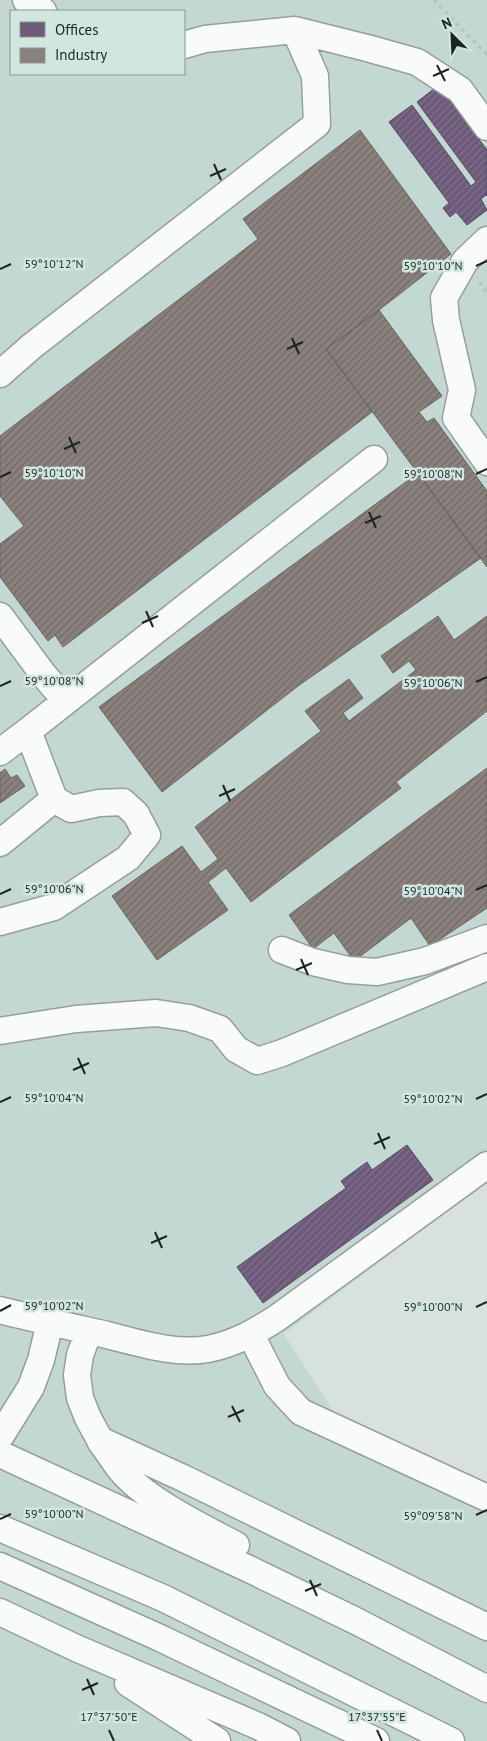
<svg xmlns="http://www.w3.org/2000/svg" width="487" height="1741" viewBox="0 0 487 1741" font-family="'PT Sans',sans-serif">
<defs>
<pattern id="offices-hatch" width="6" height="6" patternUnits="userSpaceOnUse" patternTransform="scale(1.25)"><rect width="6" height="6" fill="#6d597a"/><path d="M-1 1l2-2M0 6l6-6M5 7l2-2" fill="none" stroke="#80728a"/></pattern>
<pattern id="industry-hatch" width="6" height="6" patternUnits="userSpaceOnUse" patternTransform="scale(1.25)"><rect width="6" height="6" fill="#8a817c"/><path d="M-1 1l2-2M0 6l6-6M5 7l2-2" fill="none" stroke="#706965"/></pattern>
</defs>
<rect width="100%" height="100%" fill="#d7e2de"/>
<path fill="#c4d8d3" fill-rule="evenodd" d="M0,0h487v1181l-203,153 49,77 154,73v257h-487zM11,11h173v63h-173z"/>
<path fill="url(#offices-hatch)" stroke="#55495f" d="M439,85l48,65v46l-1,-1 -5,4 6,11 -20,15 -11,-13 -6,5 -7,-9 6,-5 -60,-81 23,-17 59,81 5,-4 -59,-80z
M407,1145l26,35 -170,123 -26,-36 109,-79 -5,-7 26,-19 5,8z"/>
<path fill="url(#industry-hatch)" stroke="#696561" d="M360,130l91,124 -72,56 -53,39 46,63 -309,235 -8,-12 -7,6 -48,-64v-33l24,-18 -24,-30v-60l258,-197 -15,-20z
M379,310l63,86 -23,16 8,10 7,-4 53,73v76l-161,-218z
M418,473l63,85 -183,128 -136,106 -63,-85z
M438,616l16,24 33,-24v95l-91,71 5,6 -150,114 -25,-34 -18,14 20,28 -71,50 -45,-64 70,-50 19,26 17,-13 -23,-32 126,-96 -16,-20 44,-32 14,19 -20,15 6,8 67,-51 -7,-9 -16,12 -12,-17z
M487,768v140l-57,38 -19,-28 -57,43 -20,-28 -21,16 -24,-34z
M5,769l6,9 6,-3 8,11 -25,17v-30z"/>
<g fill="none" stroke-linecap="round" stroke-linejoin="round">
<g stroke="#979e9c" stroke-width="29">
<path id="minor" d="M26,0l17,11
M295,30l72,18 50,14 43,28 27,37
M487,240l-22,21 -21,37 2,22 16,70 -6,28 31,44
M0,374l32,-28 285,-222 -2,-48 -20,-46 -90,9 -21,6
M0,616l43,58 23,27
M28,731l346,-272
M0,752l28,-21 26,68 17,10 28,-6 24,-1 13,12 11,21 -19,23 -74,49 -54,15
M0,843l54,-44
M282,950l31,12 35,8 29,2 48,-11 62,-23
M0,1031l76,-12 80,-6 33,5 31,11 16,20 21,12 25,-8 205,-86
M0,1310c36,9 72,17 107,25 32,8 69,20 101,14 26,-5 47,-17 69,-31l210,-153
M89,1331l-9,24 -3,20 3,23 8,20 12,22 83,38 304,149
M251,1335l26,51 24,26 186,86
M0,1437l31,-50 10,-27 9,-38
M100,1441c7,9 13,19 20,28 24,30 82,58 116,76
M0,1454l249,115 109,53 129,67
M0,1528l163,70 288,143
M0,1566l160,72 216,103
M0,1612l76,36 182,78 29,15
M128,1683l89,58"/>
</g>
<path stroke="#bdc1c0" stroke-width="3" stroke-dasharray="4 4" stroke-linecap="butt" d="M434,0l53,55
M479,282l8,10"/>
<use href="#minor" stroke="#f9fbfa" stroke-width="26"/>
</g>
<path fill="none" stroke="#1c2321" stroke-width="2" d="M437,65l8,16M433,76l16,-7M214,164l7,16M210,176l16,-7M476,266l11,-5M0,269l11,-5M292,338l7,16M287,349l16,-7M69,437l7,16M64,449l16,-7M476,474l11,-5M0,477l11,-5M369,512l7,16M365,523l16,-7M146,611l7,16M142,623l16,-7M476,682l11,-5M0,686l11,-5M223,785l7,16M219,796l16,-7M476,890l11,-5M0,894l11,-5M301,959l7,16M296,970l16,-7M78,1058l7,16M73,1070l16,-7M476,1099l11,-5M0,1102l11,-5M378,1133l7,16M374,1144l16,-7M155,1232l7,16M151,1243l16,-7M476,1307l11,-5M0,1311l11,-6M232,1406l8,16M228,1417l16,-7M476,1515l11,-5M0,1519l11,-5M310,1580l7,16M305,1591l16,-7M87,1679l7,16M82,1690l16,-7M109,1730l5,11M377,1730l5,11"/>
<g font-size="12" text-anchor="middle" fill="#1c2321" stroke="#d2e6e0" stroke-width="5" stroke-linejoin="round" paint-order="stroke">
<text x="54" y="268">59°10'12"N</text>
<text x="433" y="270">59°10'10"N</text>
<text x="54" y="477">59°10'10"N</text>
<text x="433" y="478">59°10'08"N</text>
<text x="54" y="685">59°10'08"N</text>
<text x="433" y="687">59°10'06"N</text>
<text x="54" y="893">59°10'06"N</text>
<text x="433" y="895">59°10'04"N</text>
<text x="54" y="1102">59°10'04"N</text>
<text x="433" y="1103">59°10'02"N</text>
<text x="54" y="1310">59°10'02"N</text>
<text x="433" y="1311">59°10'00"N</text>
<text x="54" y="1518">59°10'00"N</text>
<text x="433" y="1520">59°09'58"N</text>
<text x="109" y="1721">17°37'50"E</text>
<text x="377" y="1721">17°37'55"E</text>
</g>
<rect x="10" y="10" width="175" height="65" fill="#d2e6e0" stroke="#899894"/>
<rect x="20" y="22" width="25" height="15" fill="#6d597a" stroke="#899894"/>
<text x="55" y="35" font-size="15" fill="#1c2321">Offices</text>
<rect x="20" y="48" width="25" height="15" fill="#8a817c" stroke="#899894"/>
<text x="55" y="60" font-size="15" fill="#1c2321">Industry</text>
<g transform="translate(452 35) rotate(336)" stroke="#d2e6e0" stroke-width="4" paint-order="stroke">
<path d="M0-4L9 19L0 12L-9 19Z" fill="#1c2321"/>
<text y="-8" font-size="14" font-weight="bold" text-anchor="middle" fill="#1c2321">N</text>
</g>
</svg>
